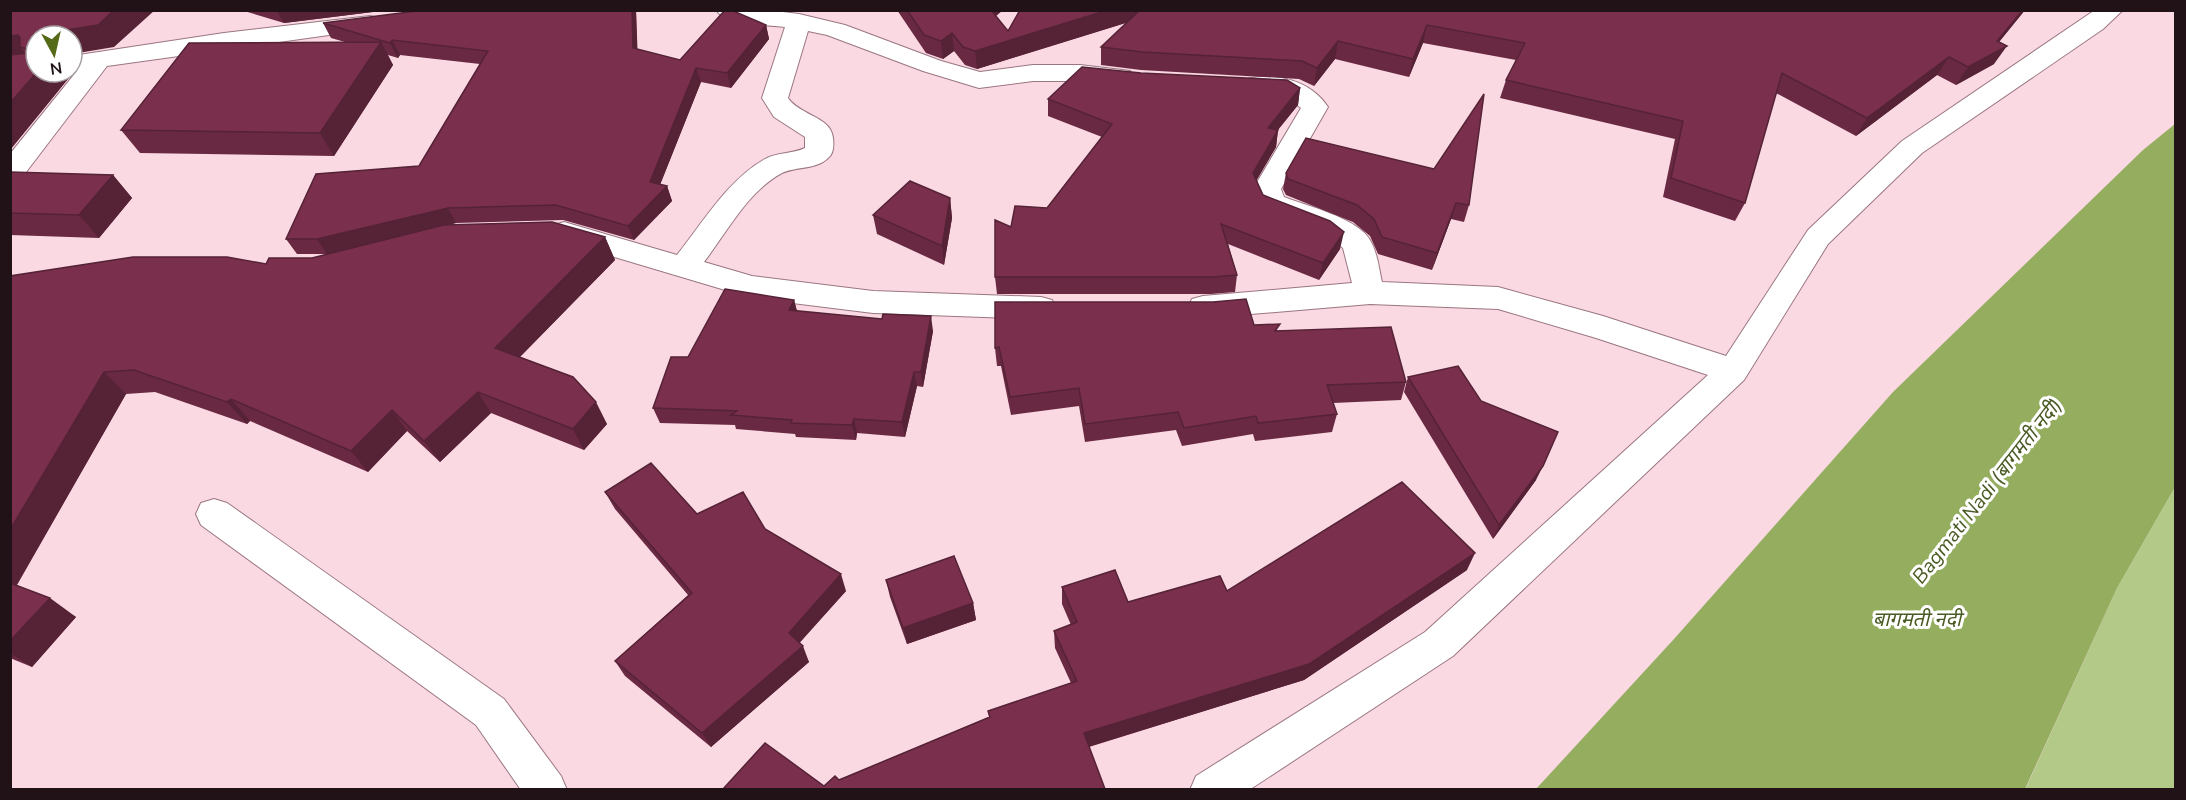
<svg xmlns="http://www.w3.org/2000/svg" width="2186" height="800" viewBox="0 0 2186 800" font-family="'Nunito Sans','Noto Sans Devanagari',sans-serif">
<rect width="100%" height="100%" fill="#fad9e3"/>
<path fill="#b3c987" d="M2175,487v302l-150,1 92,-202z"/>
<path fill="#94ad5f" d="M2175,124v363l-58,101 -92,201h-489l138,-150 219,-247 250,-242z"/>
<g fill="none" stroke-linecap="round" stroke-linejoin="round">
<g stroke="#9a7681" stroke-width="2">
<path id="minor" d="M716,10h51l32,4 46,11 96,36 39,11 53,-7h47l50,6 4,6 -4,6 -9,2 -41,-4h-47l-54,7 -56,-17 -96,-36 -19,-4 -20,67c10,15 37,19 43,33 3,6 4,21 -2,26 -12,13 -32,9 -47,16 -34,18 -55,59 -78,89l48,14 121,15 168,6 11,3 4,8 -4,8 -11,3 -168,-6 -121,-15 -198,-59 -5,-7 5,-7 10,-3 113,33c27,-34 51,-75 88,-96 12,-7 28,-5 40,-11v-11l-31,-20 -12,-19 23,-71c-17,-2 -59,-2 -69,-17z
M2095,10h28l-20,19 -181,124 -94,91 -84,136 -291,276 -204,134h-59l6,-14 229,-144 283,-257 -112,-37 -98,-29 -128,-5 -167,14 -11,-3 -4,-8 4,-8 11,-3 149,-13 -9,-35 -15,-12 -67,-26 -8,-21 48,-81 -17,-13 -37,-4 -4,-6 4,-6c30,-7 64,2 81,28l-47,82 3,8c23,9 69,20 84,40 9,12 11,32 14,45l116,5 105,29 123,40 82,-126 94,-89z
M370,16l9,2 3,5 -3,5 -272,38 -87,114 -10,2v-28l67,-83 -5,1v-16l152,-23z
M214,499l13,4 277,196 57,77 6,14h-46l-45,-65 -275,-200 -5,-11 5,-11z"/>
</g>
<use href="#minor" fill="#fff" fill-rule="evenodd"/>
</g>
<path fill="#692942" d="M10,10l104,37 -42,-11 -36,36h36v2l-62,76z
M241,10h148l-105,13z
M636,10l1,39 43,11 86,-35 3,14 -38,49 -30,-6 -41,103 7,1 5,15 -38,39 -71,-20 -107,3 -8,2 157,12 10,23 -95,97 87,67 -23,26 -93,-37 -51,49 -33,-31 -39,41 -118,-51 -3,3 -92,-32 -29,2 -109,191 59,32 -44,50 -22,-9v-382l256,-12 46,-6 15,-4h-30l-11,-15 133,-73 61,-102 -80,-9 -2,3 -10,-3 5,10 -59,91 -194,-3 -19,-23 224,-88 -14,-4 -8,-15z
M897,10h106l-7,6 12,15 12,-21h1005l-26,32 -5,22 -38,21 -19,-10 -81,61 -80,-43 -31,110 -10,18 -72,-24 12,-58 -175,-41 6,-18 10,-20 -93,-17 -14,34 -74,-18 -21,27 -15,-7 -158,-9 -40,-5v-18l27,-25 -151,47 -12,-4 -11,-14 -11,8 -17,-6z
M1141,73l159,15 -2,17 -20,25 -2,17 -20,33 7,15 77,54 -21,31 -91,-36 9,31 -2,17 -24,2h-214l-2,-17 16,-50 36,-19 55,-71 -54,-21v-17z
M10,172l103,3 19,23 -33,40 -89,-3z
M1286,173l183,32 -5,17 -13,-3 -19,51 -54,-16 -8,-18 -17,-14 -67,-27 -3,-6z
M950,198l2,20 -8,47 -67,-31 -4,-19z
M794,300l3,11 136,20 -10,56 -6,-1 -12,51 -48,-4 -1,7 -60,-3 -1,-3 -59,-5 -1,-4 -75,-2 -7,-15 35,-51z
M1254,325l25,6 127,51 -5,18 -68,3 4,11 -5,18 -77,9 -2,-7 -71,12 -6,-16 -91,12 -6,-36 -68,9 -10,-49h-4l-2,-18z
M1408,377l73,24 55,79 -43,59 -89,-147z
M605,492l160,37 81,62 -47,52 10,19 -98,85 -86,-71 -10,-15 73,-66 -73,-86z
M1467,570l-163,110 -215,67 -265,39 165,-69 -1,-6 83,-28 -16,-35 -1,-17 17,-6 -9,-21v-17l66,15 99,-11z
M886,580l87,23 3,17 -69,24 -17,-47z"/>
<path fill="#552236" d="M114,10h41l-41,37 -42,7v-18h-19v-4z
M276,10h113l-105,13z
M632,10h4l2,53 -5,-15z
M987,10h16l-15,12z
M1108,10h47v4l-178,55 -2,-18z
M2023,10h2l-39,48 21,-12 -13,18 -38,21 12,-18 29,-26z
M766,25l3,14 -38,49 -4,-15z
M1427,25l-4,18 -14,34 4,-18z
M952,33l2,18 -11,8 -2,-18z
M18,35l18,23 -8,-9 -8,-2 9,12 -19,2v-25z
M392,40l8,15 -2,3 -8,-15z
M1338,41l-3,18 -21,27 3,-18z
M381,42l12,23 -59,91 -14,-23z
M1949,57l-12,18 -81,61 11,-18z
M696,68l5,14 -46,115 -5,-15z
M37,72h35v2l-62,76v-47z
M1300,88l-2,17 -32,39 2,-16z
M1278,130l-2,17 -25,43 2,-17z
M113,175l19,23 -33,40 -20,-23z
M667,186l5,15 -38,39 -6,-14z
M950,198l2,20 -8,47 -2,-19z
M1456,203l-5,16 -19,51 5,-17z
M448,208l8,15 -129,31 -10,-15z
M1344,232l-4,17 -21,31 4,-17z
M605,237l10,23 -108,110 -12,-22z
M794,300l4,15 -9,-5z
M931,316l2,15 -10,56 -2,-15z
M104,372l22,22 -114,199 -2,-1v-62z
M914,372l3,14 -12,51 -3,-15z
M478,392l13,21 -51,49 -16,-21z
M231,399l19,22 -3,3 -20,-22z
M596,402l11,22 -23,26 -11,-21z
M392,410l15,21 -39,41 -17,-21z
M854,419l3,14 -1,7 -4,-15z
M1543,466l-7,14 -43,59 6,-14z
M1475,553l-8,17 -163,110 -220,68v-15z
M841,574l5,17 -51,57 -6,-15z
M50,598l26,19 -44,50 -22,-14v-12z
M973,603l3,17 -69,24 -4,-16z
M803,646l6,16 -98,85 -9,-14z"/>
<path fill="#7a304d" stroke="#552236" stroke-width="1.5" d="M10,10h104l-16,15 -45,7v4h-17l1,36 -27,31v-48l17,-2 1,-4 -8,-2v-10l-2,-2 -8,1z
M424,10h208l1,38 47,12 45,-50h6l35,15 -39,48 -31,-5 -46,114 17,4 -39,40 -72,-21 -108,3 -131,31h-31l30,-65 103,-8 69,-115 -96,-11 -2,3 -67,-20z
M907,10h84l17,21 12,-21h88l-133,41 -12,-4 -11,-14 -11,8 -17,-6z
M1140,10h883l-26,31 10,5 -39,21 -19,-10 -82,61 -85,-45 -37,130 -74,-25 12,-57 -177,-41 19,-37 -98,-18 -14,34 -75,-18 -21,27 -15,-7 -160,-9 -41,-5z
M381,42l-61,91 -199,-3 68,-87z
M1082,67l59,6 146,7 13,8 -32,40 10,2 -25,43 10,22 67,26 14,11 -21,31 -102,-39 16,51 -24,2h-218v-57l16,7 4,-21 32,2 65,-84 -64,-25z
M1484,94l-15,111 -13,-2 -19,50 -55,-16 -8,-18 -17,-14 -69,-26 -2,-6 20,-35 128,31z
M10,172l103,3 -34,40 -69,-2z
M910,181l40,17 -8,48 -69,-31z
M552,222l53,15 -110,111 78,29 23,25 -23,27 -95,-37 -54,49 -32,-31 -41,41 -120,-52 -4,3 -93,-32 -30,2 -94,158v-254l123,-19h94l39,7 3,-6h43l132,-33z
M725,289l69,11 -5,10 93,9 1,-5 48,2 -10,56h-7l-12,50 -48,-3 -2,6 -61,-2 1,-3 -61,-5 6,-4 -84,-3 18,-51h17z
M1246,299l8,26 26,-1 -5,7 116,-4 15,55 -79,3 10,29 -79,9 -2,-7 -72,12 -6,-16 -93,12 -6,-36 -69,9 -11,-50 -4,1v-46h218z
M1458,366l23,35 77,31 -15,34 -44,59 -91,-148z
M651,463l46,51 46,-22 22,37 76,45 -52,59 14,13 -101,87 -87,-72 77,-68 -87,-101z
M1402,482l73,71 -166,111 -225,69 21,56h-382l42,-46 59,43 11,-10 4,4 151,-63 -2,-6 89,-30 -23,-50 23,-9 -15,-35 53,-17 13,32 92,-26 7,15z
M954,556l19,47 -70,25 -17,-48z
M10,583l40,15 -40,43z"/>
<g text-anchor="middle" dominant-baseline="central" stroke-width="6" stroke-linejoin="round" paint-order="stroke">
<g font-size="20" font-style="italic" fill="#495a22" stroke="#fff">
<text transform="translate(1987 491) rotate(-52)">Bagmati Nadi (बागमती नदी)</text>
<text x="1917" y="619">बागमती नदी</text>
</g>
</g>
<rect width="2186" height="800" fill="none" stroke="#201216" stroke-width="24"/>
<g transform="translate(54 54) rotate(172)"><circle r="28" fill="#ffffff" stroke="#a6a0a2" stroke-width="1.5"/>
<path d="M0-4.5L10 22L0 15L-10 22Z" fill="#546a18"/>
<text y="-9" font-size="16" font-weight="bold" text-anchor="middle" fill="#201216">N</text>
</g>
</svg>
